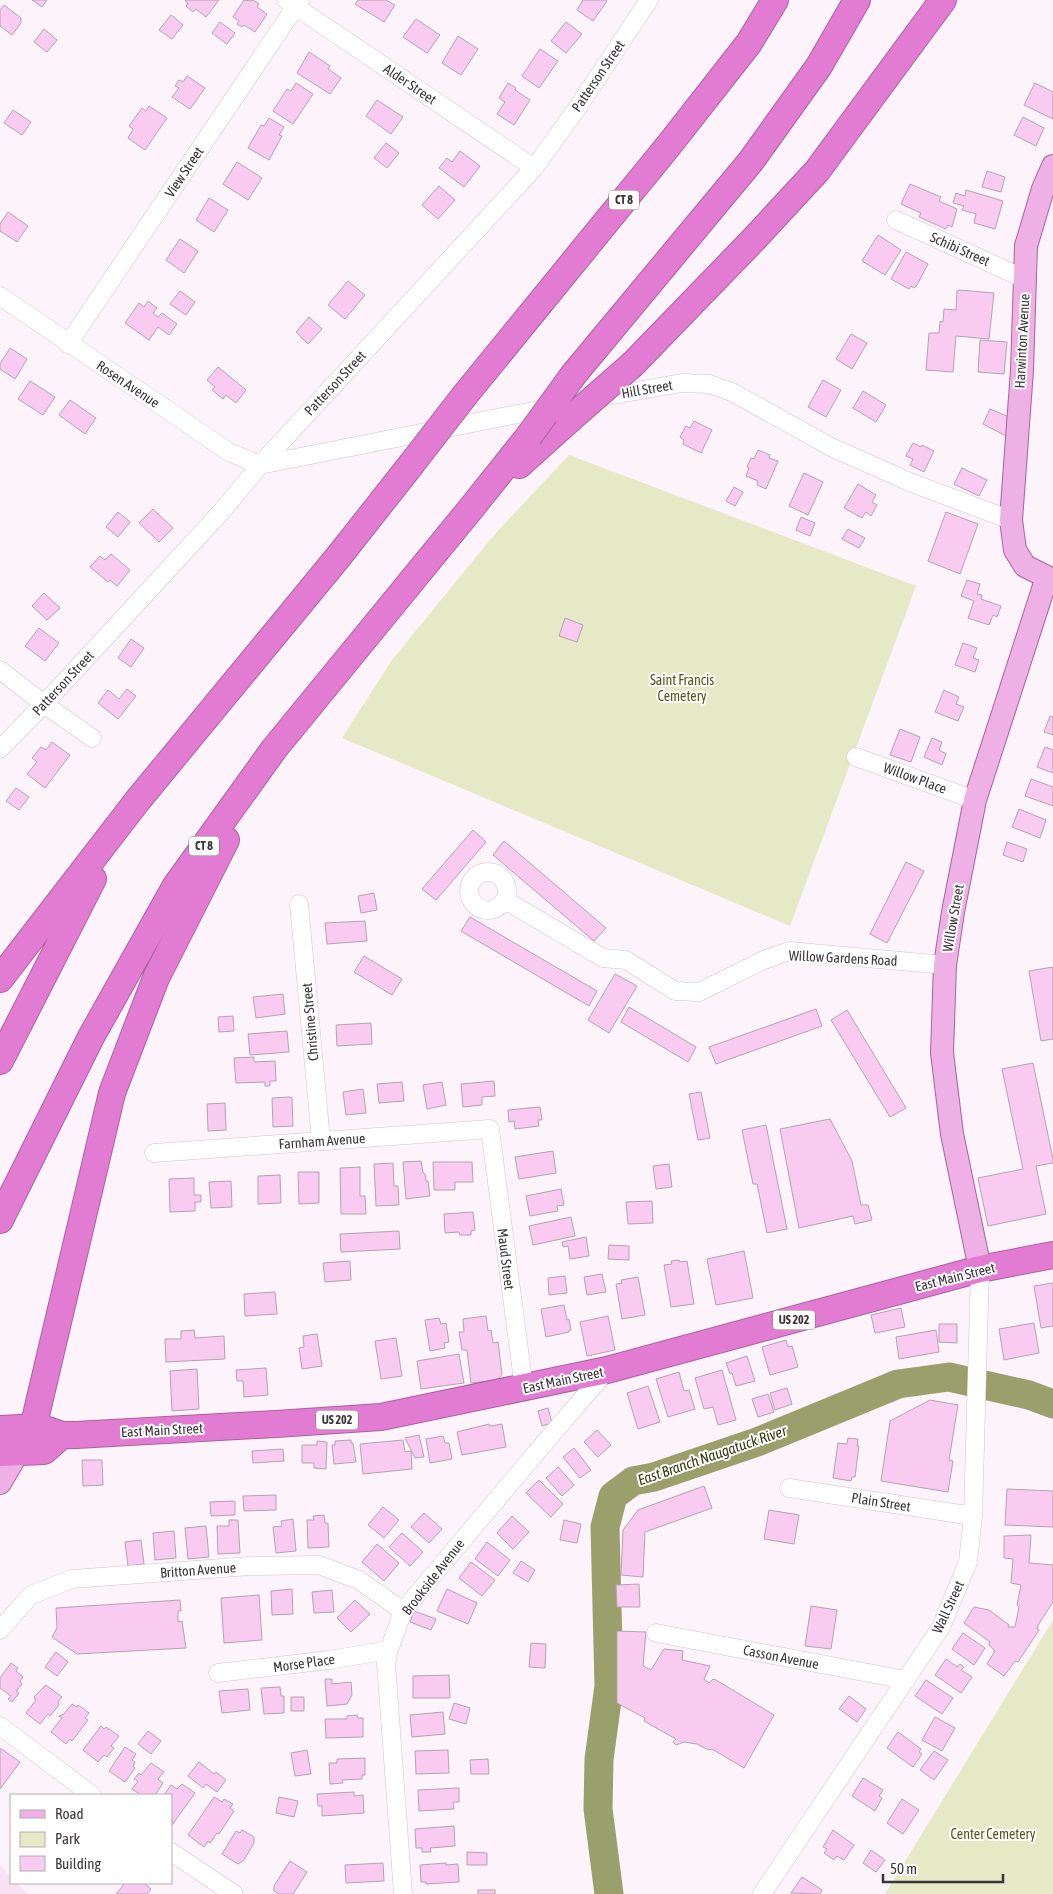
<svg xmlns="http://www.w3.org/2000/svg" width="1053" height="1894" viewBox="0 0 1053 1894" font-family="'Asap Condensed',sans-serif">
<rect width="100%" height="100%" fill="#fdf3fb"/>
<path fill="#f9e1f4" d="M0,1865l11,12v6h6l11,11h-28z"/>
<path fill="#e6e9c6" d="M569,455l347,131 -126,340 -448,-188 50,-78 102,-125z
M1053,1620v274h-168z"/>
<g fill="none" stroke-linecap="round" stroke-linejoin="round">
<path stroke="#9b9f6b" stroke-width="29" d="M609,1894l-11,-85 1,-50 10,-73 -4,-159 8,-31 20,-15 21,-4 103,-35 141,-58 51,-7 80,18 24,9"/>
</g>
<path fill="#f9cbf1" stroke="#b3a3b0" d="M32,0h15l-5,7z
M186,0h33l-13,17 -10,-8 -3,3 -7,-6 2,-3 -3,-2z
M244,0l6,1 3,-1 6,4 -2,3 10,7 -12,18 -11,-7 -2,2 -5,-3 2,-3 -6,-4z
M358,0h28l9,5 -11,17 -29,-18z
M583,0h23l1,1 -14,20 -16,-11z
M4,5l17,13v5l-9,12 -12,-9v-16z
M171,15l12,10 -11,14 -13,-9z
M416,19l24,16 -13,18 -24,-16z
M220,22l15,11 -8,11 -15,-11z
M566,22l16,12 -16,19 -15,-12z
M44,29l13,11 -10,12 -13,-10z
M458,36l20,13 -17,26 -19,-12z
M540,49l18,12 -19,27 -17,-12z
M309,52l21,14 -2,3 13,9 -11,16 -33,-21z
M187,76l18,12 -15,21 -18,-12 7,-9 -4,-2 4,-6 4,2z
M296,83l17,11 -20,30 -20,-13 14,-22 4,2z
M508,83l8,5 -1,2 15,10 -16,25 -17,-11 8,-12 -6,-4z
M1035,83l18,9v27l-29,-14z
M377,100l26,17 -12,17 -25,-18z
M149,106l18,12 -22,32 -17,-12 5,-9 -4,-3 13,-18 4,3z
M13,110l18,12 -9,13 -18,-12z
M1023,117l21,11 -8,18 -22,-11z
M269,118l15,9 -5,8 3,1 -13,24 -21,-12 13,-23 3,1z
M386,143l13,10 -12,15 -13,-10z
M460,151l20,15 -16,21 -25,-19 8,-10 5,4z
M237,162l25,16 -14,22 -25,-16z
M987,171l18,6 -4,15 -19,-5z
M910,184l31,13 -2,4 18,8 -5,18 -4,-2 -2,4 -27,-12 2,-4 -20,-9z
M439,186l16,14 -17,19 -16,-14z
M966,190l37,11 -8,28 -21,-6 2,-9 -14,-4 2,-4 -11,-3 3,-10 9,3z
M209,198l19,12 -14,22 -18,-12z
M8,212l20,14 -11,16 -17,-11v-7z
M878,235l23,15 -16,25 -23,-14z
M180,239l18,12 -14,22 -18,-13z
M906,252l22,12 -11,21 -3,3 -3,-2 -2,3 -18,-10z
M348,281l17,14 -20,24 -17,-14z
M959,290l35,3 -5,46 -33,-3 -3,36 -27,-2 3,-37h10l1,-12 3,1 1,-13 12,1 1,-19z
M180,291l15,11 -9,13 -16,-11z
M148,301l9,7 -4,5 5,4 4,-4 15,11 -8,11 -11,-8 -9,13 -24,-17 14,-20 5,4z
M309,317l13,12 -14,15 -12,-12z
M851,334l16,9 -15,26 -16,-10z
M980,340l27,2 -3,32 -26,-2z
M10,348l17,11 -12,20 -15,-10v-5z
M218,367l28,23 -10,13 -10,-8 -3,4 -11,-9 3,-3 -8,-7z
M823,380l18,10 -15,27 -18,-10z
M30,381l25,16 -12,18 -25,-16z
M863,391l23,14 -10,17 -23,-14z
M70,400l26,18 -11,16 -26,-19z
M990,409l24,10 -8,17 -23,-12z
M694,421l18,9 -11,23 -18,-9 1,-4 -4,-3 6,-11 4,2z
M913,443l8,4 1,-2 12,6 -10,21 -14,-7 3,-6 -7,-3z
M758,450l12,5 -1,3 9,3 -12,28 -9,-4 1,-4 -12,-5 3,-8 -2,-1 4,-9 3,1z
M962,468l25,12 -8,16 -25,-12z
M804,473l19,9 -15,33 -19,-9z
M858,484l18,11 -4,7 5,3 -6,11 -5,-4 -4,6 -18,-10z
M734,487l9,5 -8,14 -9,-5z
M153,509l20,19 -14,14 -20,-19z
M118,512l12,10 -12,15 -12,-10z
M946,512l32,12 -18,50 -32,-13z
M801,517l14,6 -5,13 -14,-6z
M848,529l17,9 -6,10 -17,-9z
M111,554l19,16 -13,16 -7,-6 -2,2 -18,-15 10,-11 5,4z
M967,580l13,4 -3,10 5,1 -1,4 20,7 -4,11 -4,-2 -4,10 -21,-7 6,-17 -13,-5z
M44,593l16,15 -13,12 -15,-14z
M565,618l18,7 -6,17 -18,-6z
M39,628l20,15 -14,18 -20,-15z
M131,639l13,9 -13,19 -13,-9z
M963,643l14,5 -4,10 6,2 -4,12 -20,-7z
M127,689l9,7 -18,23 -20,-16 10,-13 11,9z
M944,690l15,7 -3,7 8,3 -6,14 -23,-9z
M1050,716l3,1v18l-9,-3z
M900,729l20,8 -9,25 -21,-7z
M932,738l10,4 -3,8 7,4 -4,11 -18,-8z
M52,742l18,13 -25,33 -18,-14 10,-12 -5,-4 9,-11 5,3z
M1045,747l8,3v23l-16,-6z
M1031,779l22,8v19l-28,-10z
M16,788l13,9 -10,13 -13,-9z
M1019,809l27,11 -6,18 -28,-11z
M473,830l13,12 -50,58 -14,-11z
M504,841l102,87 -12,13 -101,-86z
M1007,842l20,7 -4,13 -20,-7z
M906,862l18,9 -37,72 -17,-9z
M374,893l3,17 -16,3 -3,-17z
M470,917l127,74 -8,15 -128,-75z
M365,921l2,20 -40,3 -2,-21z
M364,956l38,23 -10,16 -38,-23z
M1053,967v72l-12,2 -12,-70z
M615,974l22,12 -28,47 -21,-13z
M283,994l2,20 -29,4 -3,-21z
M629,1007l67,40 -8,15 -67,-40z
M816,1009l6,17 -106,38 -7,-17z
M847,1010l59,98 -16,9 -59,-97z
M233,1016l1,15 -15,1 -1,-15z
M371,1023l1,21 -35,2 -1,-21z
M287,1031l2,21 -39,3 -2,-21z
M254,1057v5l21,-1 1,20h-6v5h-5v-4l-29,1 -2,-25z
M1033,1063l20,96v4l-17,3 10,48 -58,12 -10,-48 45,-9 -21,-100z
M494,1081l1,15 -13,1v8l-19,2 -2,-23z
M402,1082l2,19 -25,2 -2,-19z
M442,1082l4,23 -19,4 -4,-24z
M363,1089l3,24 -20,2 -3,-23z
M701,1092l9,46 -12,2 -9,-46z
M290,1097l2,1 1,28 -20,1 -1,-29z
M225,1103l1,27 -18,1 -1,-27z
M540,1107l2,13h-4l1,6 -24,3 -1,-8 -5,1 -1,-12z
M830,1119l22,42 9,44h7l4,15 -17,4 -2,-8 -54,12 -19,-99z
M766,1125l21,104 -20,4 -10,-49h-4l-11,-54z
M553,1151l3,22 -37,6 -4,-22z
M421,1161l2,12 2,1 1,7h2l2,15 -24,3 -3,-37z
M433,1162h39l1,20h-18v8h-21z
M393,1163l1,23h4l1,19 -23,1 -2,-42z
M669,1164l3,23 -16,2 -3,-23z
M360,1167v29h5l1,18h-25l-1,-46z
M298,1172h21v31l-20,1z
M280,1175l1,28 -23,1v-28z
M194,1178v17h7v7h-6v9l-25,1 -1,-33z
M231,1181l1,26 -21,1 -2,-26z
M561,1189l3,16 -7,1 1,5 -28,5 -4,-20z
M652,1201l1,22 -25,1 -2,-22z
M473,1212l2,18 -4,1v4h-11l-1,-3 -14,1 -1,-19z
M571,1217l4,19 -42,9 -4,-19z
M399,1231l1,18 -59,3 -1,-18z
M586,1237l3,19 -19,3 -2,-13 -5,1 -1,-5z
M609,1245l20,1v14l-21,-1z
M744,1251l9,47 -37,7 -9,-46z
M679,1260l1,2 7,-1 7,43 -23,3 -7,-42 8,-1 -1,-3z
M350,1261l1,19 -26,2 -2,-19z
M602,1274l4,18 -19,3 -3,-18z
M565,1276l2,17 -18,2 -1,-17z
M638,1277l7,38 -23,4 -6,-35 6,-1 -1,-3z
M1053,1283v43l-12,2 -7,-42z
M275,1292l2,22 -32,2 -1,-22z
M564,1305l3,15 2,-1 2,11h-2v2l-23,5 -5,-28z
M901,1308l4,19 -30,6 -4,-18z
M486,1316l2,15 3,-1 2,13 5,-1 4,32 -4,6 -27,3 -4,-33h-5l-3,-18h5l-1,-13z
M608,1316l7,34 -28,6 -7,-34z
M439,1318l2,6 5,-1 3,19 -5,1 1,5 -15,3 -5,-31z
M1034,1323l5,30 -35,7 -5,-31z
M939,1324h18v19l-18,-1z
M194,1330l1,8 29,-2 1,23 -59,3 -1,-23h16v-8z
M936,1330l3,22 -40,7 -3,-22z
M317,1334l5,32 -20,3 -3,-21 5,-1 -1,-11z
M396,1338l6,38 -21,3 -6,-38z
M786,1340l2,7 4,-1 6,21 -28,8 -8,-28z
M459,1354l5,29 -43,6 -4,-28z
M747,1356l8,25 -19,5 -4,-13 -2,1 -4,-11z
M266,1368l2,27 -24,2 -1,-16h-6l-1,-11z
M197,1369l2,40 -27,2 -2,-40z
M722,1370l14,50 -18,5 -5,-18 -9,2 -9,-31z
M679,1372l5,19 5,-1 6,19 -27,8 -12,-38z
M648,1386l12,36 -22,7 -11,-36z
M787,1388l5,16 -17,6 -5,-17z
M768,1394l6,18 -16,5 -6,-18z
M930,1400l28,5 -9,55 4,1 -5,31 -67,-11 9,-60z
M548,1408l4,15 -10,3 -4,-15z
M489,1424l1,2 12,-2 4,23 -44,8 -5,-23z
M597,1430l14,15 -13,12 -14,-15z
M419,1435l5,22 -9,1 -10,-20z
M443,1436l2,7h4l3,16 -22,4 -4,-24z
M848,1438l10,1 -1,7h2l-4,31h-3l-1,4 -18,-3 5,-35 9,1z
M351,1440v3h2l3,19 -22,2 -2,-19h3v-4z
M403,1440l2,12 6,-1 1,18 -49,5 -3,-30z
M317,1441l10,1 -1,27 -12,-1v-5h-12v-18h15z
M574,1448l17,22 -11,8 -17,-21z
M283,1449l1,12 -31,2 -1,-12z
M82,1460h20l1,25 -20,1z
M558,1467l16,18 -12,11 -16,-18z
M539,1480l24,24 -12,13 -25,-24z
M704,1486l8,22 -67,24 -2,45 -22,-2 2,-45 15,-20z
M1007,1489l46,2v36l-48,-2z
M276,1495v15l-32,1 -1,-15z
M233,1501l2,1v13l-24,1 -1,-14z
M383,1507l16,13 -15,18 -16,-13z
M769,1510l30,5 -5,29 -30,-5z
M424,1513l18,16 -13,14 -18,-16z
M324,1515l1,8h3l1,24 -21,1 -1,-28h7l-1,-4z
M512,1516l17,16 -16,17 -16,-16z
M293,1519l3,32 -20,2 -3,-26 9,-1 -1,-5z
M229,1520h9l2,33 -22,1 -1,-28h12z
M564,1520l17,4 -4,19 -17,-3z
M206,1526l3,31 -21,2 -3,-31z
M174,1531l2,27 -21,2 -2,-27z
M402,1533l21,19 -13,14 -21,-19z
M1031,1535l-2,28 24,2v37l-15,23 -1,4 2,1 -21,32 -3,-1 -11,15 -17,-12 8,-13 -6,-6 1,-3 -26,-19 10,-16 15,3 20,15 -1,2h7l4,-20 -2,-2 4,-20 -10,-2 2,-24 -9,-1v-22z
M141,1540l3,24 -16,2 -3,-24z
M487,1542l23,18 -12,16 -23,-17z
M377,1544l22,19 -15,18 -22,-19z
M521,1561l14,9 -7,12 -15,-9z
M471,1562l24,18 -13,16 -23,-18z
M639,1584l1,23h-23l-1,-22z
M292,1589l1,25 -21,1 -1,-24z
M447,1589l30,14 -9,21 -31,-13z
M332,1590l2,22 -20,1 -2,-21z
M259,1595l3,45 -38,3 -3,-45z
M180,1600l1,11h-3v11l4,-1 4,27 -109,6 -25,-17 5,-9 -1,-20z
M355,1600l15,14 -19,18 -14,-14z
M811,1606l26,4 -6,39 -26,-3z
M414,1611l22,8 -5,11 -21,-8z
M617,1631l29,1 -3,34 8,4 13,-21 19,2 -1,9 28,6 -6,13 5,4 4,-4 3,1 58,35 -30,53 -32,-19 -3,1 -12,-6 -13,-2 -8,3 -3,-3 3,-3 -32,-18 1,-3 -28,-15z
M963,1633l22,15 -11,17 -22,-16z
M531,1643l15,1 -1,24 -16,-1z
M56,1652l12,10 -11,14 -12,-9z
M946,1659l11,8 3,-3 4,3 -3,3 11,7 -11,16 -26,-18z
M11,1663l7,5 -2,3 7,6 -3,4 2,3 -6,7 3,2 -7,9 -4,-3 3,-3 -11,-8v-10z
M449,1675l1,23h-37v-22z
M325,1679h7v5l19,-2 1,13 -5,9 -20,2z
M926,1680l27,18 -11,16 -27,-18z
M46,1685l16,12 -4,5 1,3 -9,11 -2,-2 -8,10 -14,-11 10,-13 -2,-3z
M280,1687l1,9h3v17l-20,1 -3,-26z
M248,1689l2,21 -28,3 -3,-22z
M849,1696l17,13 -9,13 -18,-13z
M291,1697h13v14h-13z
M454,1703l16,5 -4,16 -17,-5z
M72,1704l5,3 1,-2 11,8 -4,5 3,2 -16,21 -2,-2 -4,5 -15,-12 11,-14 -3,-2 5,-2z
M443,1712l2,22 -33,3 -2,-22z
M357,1715l1,3h5v19l-37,1 -1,-19h22v-3z
M935,1717l20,11 -13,23 -20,-11z
M101,1726l3,3 2,-2 13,9 -8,10 3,2 -7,9 -3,-2 -6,7 -15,-12z
M148,1731l13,10 -10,13 -13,-10z
M898,1732l23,17 -2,3 3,2 -9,13 -26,-19z
M125,1747l11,7 -4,6 3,2 -2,4 2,2 -10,14 -16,-11z
M0,1748l20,14 -20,27z
M307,1750l4,24 -16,2 -4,-23z
M448,1750l1,23 -33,1 -1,-23z
M934,1751l14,9 -14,20 -14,-10z
M365,1758v17h-3v4l-20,1 1,3 -13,1 -1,-21h8v-4z
M488,1759l1,15h-18l-1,-14z
M199,1762l15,12 2,-2 10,8 -9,12 -11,-8 -3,4 -15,-12z
M151,1763l13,9 -6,7 5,4 -8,12h-14l-9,-6 6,-8 -4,-2 5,-6 2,2z
M863,1778l20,12 -4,6 3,2 -7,13 -23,-15z
M182,1784l13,9 -23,32 -1,-30h-7l7,-10 6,4z
M459,1788v14h-6l1,7 -35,2 -1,-21z
M354,1792v4l9,-1 1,18 -42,3v-10h-4l-1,-12z
M214,1797l8,5 2,-3 9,5 -3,4 4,3 -15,23 -2,-1 -7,10 -2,-2 -4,6 -16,-12z
M279,1797l19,4 -4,16 -18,-4z
M902,1799l17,11 -16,24 -16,-11z
M454,1826l1,20 -25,2 1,4h-9v-4h-6l-1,-19z
M242,1830l12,7v6l-10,17 -6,4 -16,-10 14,-23 4,2z
M833,1830l21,15 -10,15 -7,-4 -3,4 -10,-7 3,-4 -4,-2z
M871,1850l14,10 -9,12 -13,-9z
M467,1852l20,1v12h-20z
M290,1861l17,11 -14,22h-14l-5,-3v-5z
M383,1863l1,18 -38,2 -1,-18z
M446,1863v2l12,-1 1,18 -33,2v-2h-5l-1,-17z
M802,1877l20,13 -2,4 -29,-1z
M125,1883h19l7,6 -4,5h-31z
M478,1890h17v4h-17z"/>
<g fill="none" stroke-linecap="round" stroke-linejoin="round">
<g stroke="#d3c2cf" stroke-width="19">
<path id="minor" d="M286,0l248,168
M896,220l129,59
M0,296l229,156 31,13 293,-58
M68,344l232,-344
M596,398l86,-15 27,1 23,8 99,55 81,36 99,37
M0,670l44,34 48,34
M0,749l44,-45 178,-193 38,-46 274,-297 42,-58 73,-110
M856,757l119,43
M469 891a19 19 0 1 1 38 0a19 19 0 1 1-38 0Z
M505,900l98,58 23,2 49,31 24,1 65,-32 25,-9 156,14
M299,904l22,236
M154,1153l336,-24 34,259
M789,1488l184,28
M0,1630l31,-35 41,-16 178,-13 69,-1 40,15 44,31
M656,1633l250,47
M218,1673l111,-13 60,-10
M0,1726l92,69
M171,1852l63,42
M403,1894l-17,-231 3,-13 14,-39 121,-144 83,-97
M762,1894l179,-267 27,-65 5,-46 7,-247"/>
</g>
<g stroke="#a8639d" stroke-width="24">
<path id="major" d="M980,1269l-28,-135 -10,-81 3,-88 8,-53 22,-112 72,-223 -22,-11 -10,-16 -4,-30 11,-150 4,-124 17,-57 10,-23
M0,1483l26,-44"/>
</g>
<g stroke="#a8639d" stroke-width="28">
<path id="highway" d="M633,364l122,-126 62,-67 126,-171
M574,374l177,-213 68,-95 38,-66
M465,395l204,-250 80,-102 26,-43
M519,465l50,-45
M0,979l138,-179 201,-244 71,-90
M0,1061l93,-182
M0,1220l91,-183 84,-150 99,-138 195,-238 60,-75
M33,1428l79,-335 44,-115 70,-138
M0,1429l39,-2 23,8h14l200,-11 105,-7 226,-47 373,-101 73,-14
M0,1453l44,-2 18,-16"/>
</g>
<use href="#minor" stroke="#fff" stroke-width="18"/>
<use href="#major" stroke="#eeb0e5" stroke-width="22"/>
<use href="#highway" stroke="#e27cd3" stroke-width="26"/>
<g stroke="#a8639d" stroke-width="28" stroke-linecap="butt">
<path id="highway-bridge" d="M569,420l64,-56
M529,436l45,-62
M410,466l55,-71"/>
</g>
<use href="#highway-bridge" stroke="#e27cd3" stroke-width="26"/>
</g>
<g text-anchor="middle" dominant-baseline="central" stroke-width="4" stroke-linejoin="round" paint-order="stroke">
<g fill="#fff" stroke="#767275" stroke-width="1">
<rect x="609" y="190.5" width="30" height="19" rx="4"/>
<rect x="189" y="836.5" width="30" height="19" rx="4"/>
<rect x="773" y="1310.5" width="42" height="19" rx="4"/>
<rect x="316" y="1410.5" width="42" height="19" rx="4"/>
</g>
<g font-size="12" font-weight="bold" fill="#3c353a">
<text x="624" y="200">CT 8</text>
<text x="204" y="846">CT 8</text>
<text x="794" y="1320">US 202</text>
<text x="337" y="1420">US 202</text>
</g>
<g font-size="14" fill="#3c353a" stroke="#fff">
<text transform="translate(598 76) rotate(-56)">Patterson Street</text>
<text transform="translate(410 84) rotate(34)">Alder Street</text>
<text transform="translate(184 172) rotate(-56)">View Street</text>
<text transform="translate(960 249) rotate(24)">Schibi Street</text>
<text transform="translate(1022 341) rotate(-87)">Harwinton Avenue</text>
<text transform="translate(335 383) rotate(-47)">Patterson Street</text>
<text transform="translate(128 384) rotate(34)">Rosen Avenue</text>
<text transform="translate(647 389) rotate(-10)">Hill Street</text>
<text transform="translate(63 683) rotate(-47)">Patterson Street</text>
<text transform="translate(915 778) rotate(20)">Willow Place</text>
<text transform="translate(953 918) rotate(-80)">Willow Street</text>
<text transform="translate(843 958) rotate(3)">Willow Gardens Road</text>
<text transform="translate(310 1022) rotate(-95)">Christine Street</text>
<text transform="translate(322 1141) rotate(-4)">Farnham Avenue</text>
<text transform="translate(506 1259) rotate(83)">Maud Street</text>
<text transform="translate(955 1277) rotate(-14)">East Main Street</text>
<text transform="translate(563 1380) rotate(-12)">East Main Street</text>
<text transform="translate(162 1430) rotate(-3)">East Main Street</text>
<text transform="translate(881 1502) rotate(9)">Plain Street</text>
<text transform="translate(198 1570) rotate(-4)">Britton Avenue</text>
<text transform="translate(433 1577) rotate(-52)">Brookside Avenue</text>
<text transform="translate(948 1607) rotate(-65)">Wall Street</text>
<text transform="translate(781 1657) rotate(11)">Casson Avenue</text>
<text transform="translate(304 1663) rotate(-8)">Morse Place</text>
</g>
<g font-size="14" fill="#54571c" stroke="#fff">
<text x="682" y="680">Saint Francis<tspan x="682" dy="16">Cemetery</tspan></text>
<text x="993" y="1834">Center Cemetery</text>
</g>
<g font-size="15" font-style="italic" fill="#393b11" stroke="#fff">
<text transform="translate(712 1455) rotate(-19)">East Branch Naugatuck River</text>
</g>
</g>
<rect x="10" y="1794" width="162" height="90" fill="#ffffff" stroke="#b1aeb0"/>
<rect x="20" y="1810" width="25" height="8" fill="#eeb0e5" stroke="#b1aeb0"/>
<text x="55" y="1819" font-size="15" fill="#3c353a">Road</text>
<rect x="20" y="1832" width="25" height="15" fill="#e6e9c6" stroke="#b1aeb0"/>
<text x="55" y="1844" font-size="15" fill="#3c353a">Park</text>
<rect x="20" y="1856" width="25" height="15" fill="#f9cbf1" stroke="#b1aeb0"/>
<text x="55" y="1869" font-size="15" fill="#3c353a">Building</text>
<path d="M883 1874v8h120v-8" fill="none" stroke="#3c353a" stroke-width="2.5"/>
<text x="890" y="1874" font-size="15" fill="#3c353a" stroke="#ffffff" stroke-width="4" paint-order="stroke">50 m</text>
</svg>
